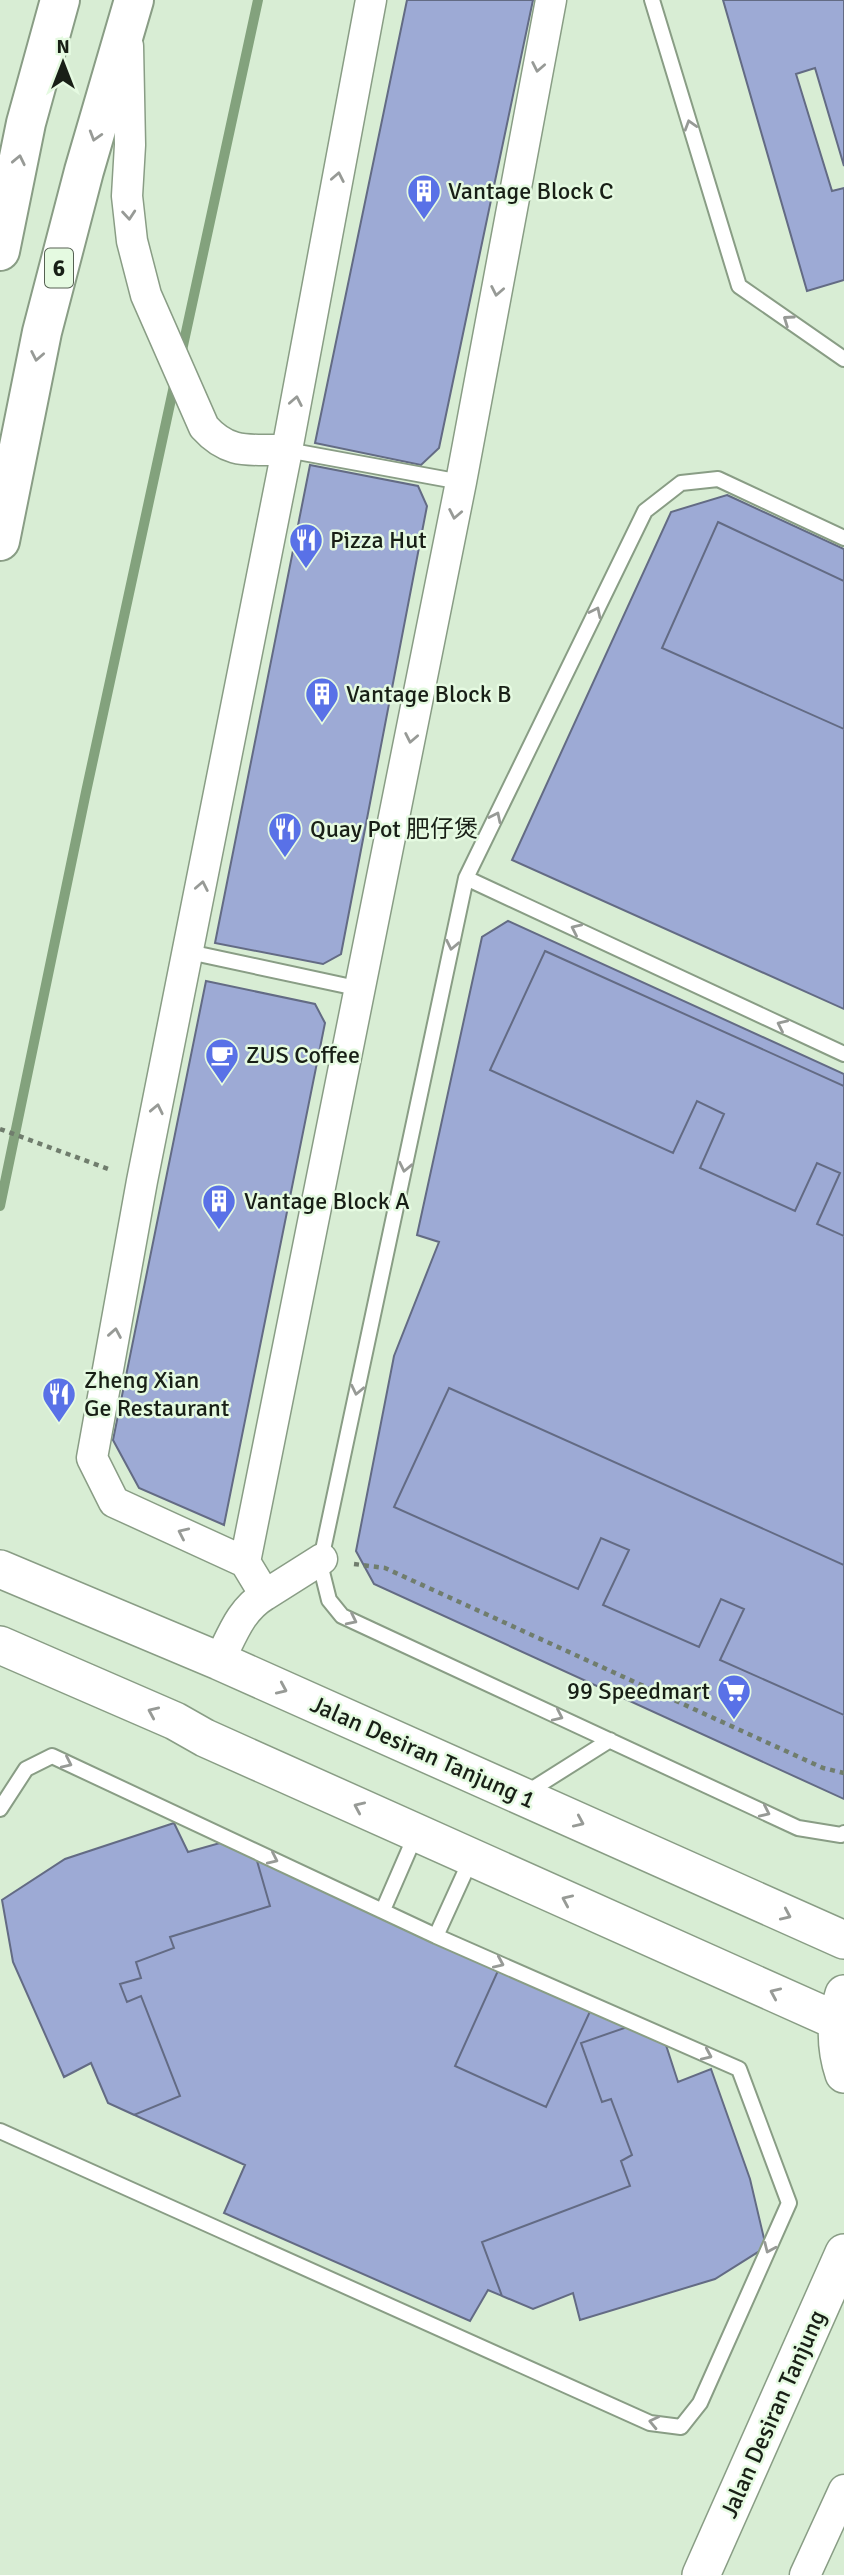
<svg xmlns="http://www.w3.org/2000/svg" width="844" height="2575" viewBox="0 0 844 2575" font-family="Signika,'Noto Sans SC',sans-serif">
<rect width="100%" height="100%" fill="#d8edd4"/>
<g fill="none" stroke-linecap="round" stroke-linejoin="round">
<path stroke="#83a27d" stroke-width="10" d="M181,355l77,-355
M0,1206l86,-414 89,-411"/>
</g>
<path fill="#9daad5" stroke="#636b84" stroke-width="2" d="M407,0h126l-94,448 -18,17 -106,-22z
M723,0h121v166l-29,-98 -19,6 36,117 12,-3v92l-37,11z
M310,465l108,21 9,20 -86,448 -18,10 -108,-21z
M727,495l117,54v460l-332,-149 159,-348z
M718,522l126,59v148l-182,-81z
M508,921l336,153v725l-470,-215 -18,-33 38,-195 45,-114 -22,-7 65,-298z
M545,951l299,135v150l-27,-12 23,-51 -23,-10 -22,48 -95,-43 24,-54 -27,-13 -24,52 -183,-83z
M206,981l109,23 10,19 -101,502 -85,-37 -26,-48z
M449,1388l395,177v150l-124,-55 24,-51 -23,-10 -22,48 -96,-42 26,-55 -28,-12 -23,51 -184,-82z
M174,1823l14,29 39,-11 437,198 14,43 33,-13 39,110 16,68 -51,32 -135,41 -7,-27 -40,16 -45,-19 -18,31 -246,-108 21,-48 -137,-62 -17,-40 -27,14 -51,-115 -11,-62 63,-41z
M174,1823l14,29 39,-11 28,13 15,52 -100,31 4,11 -38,14 5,16 -21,6 7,18 14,-6 39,100 -46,19 -26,-12 -17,-40 -27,14 -51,-115 -11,-62 63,-41z
M501,1964l92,41 -47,102 -91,-41z
M633,2025l31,14 14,43 33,-13 39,110 16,68 -51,32 -135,41 -7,-27 -40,16 -31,-13 -20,-54 148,-56 -9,-25 11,-6 -21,-56 -9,3 -21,-59z"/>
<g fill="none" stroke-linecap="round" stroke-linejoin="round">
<g stroke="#899d85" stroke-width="18">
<path id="service" d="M652,0l87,286 105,73
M287,450l174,32
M844,538l-126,-59 -37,4 -36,28 -179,367 -146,686 9,36 13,16 456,212 43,7 3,-2
M466,878l378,176
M189,952l172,37
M526,1793l84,-53
M0,1809l26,-40 26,-13 384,180 303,133 50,134 -89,200 -19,24 -31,-4 -650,-292
M383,1910l33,-76
M436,1936l35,-77"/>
</g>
<g stroke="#899d85" stroke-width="33">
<path id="minor" d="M128,46l2,99 -3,51 5,45 14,54 58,132c26,29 47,22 83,23l84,-450
M245,1562l216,-1080 90,-482
M265,1595l57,-36
M219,1661c13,-25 21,-51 46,-66l-20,-33 -131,-60 -22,-44 50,-277 145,-731
M805,2575l39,-85"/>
</g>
<g stroke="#899d85" stroke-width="40">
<path id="tertiary" d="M0,1569l219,92 625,279
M0,1645l175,76 30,17 632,283
M844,1994c-9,27 -9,53 0,80
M701,2575l143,-322"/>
</g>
<g stroke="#899d85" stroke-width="42">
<path id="primary" d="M0,251l26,-128 34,-123
M0,541l42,-209 42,-161 50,-171"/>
</g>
<path stroke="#707d6d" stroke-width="4.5" stroke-dasharray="5 5" stroke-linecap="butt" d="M0,1129l111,41
M354,1564l31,4 438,200 21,5"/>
<use href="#service" stroke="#fff" stroke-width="14"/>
<use href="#minor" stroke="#fff" stroke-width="30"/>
<use href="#tertiary" stroke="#fff" stroke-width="37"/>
<use href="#primary" stroke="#fff" stroke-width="38"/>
</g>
<defs><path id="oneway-chevron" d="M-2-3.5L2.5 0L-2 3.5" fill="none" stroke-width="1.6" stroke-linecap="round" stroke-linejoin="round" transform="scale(1.75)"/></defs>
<g stroke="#979a96">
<use href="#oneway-chevron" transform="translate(538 67) rotate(101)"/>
<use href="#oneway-chevron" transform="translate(690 125) rotate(-107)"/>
<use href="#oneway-chevron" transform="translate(95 136) rotate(107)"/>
<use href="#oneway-chevron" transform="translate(19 160) rotate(-78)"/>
<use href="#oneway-chevron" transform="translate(338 177) rotate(-79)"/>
<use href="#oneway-chevron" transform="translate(129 215) rotate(85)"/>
<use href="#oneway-chevron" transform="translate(497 291) rotate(101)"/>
<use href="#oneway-chevron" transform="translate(788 320) rotate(-145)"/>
<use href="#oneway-chevron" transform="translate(37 356) rotate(101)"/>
<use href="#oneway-chevron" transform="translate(296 401) rotate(-79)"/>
<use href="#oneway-chevron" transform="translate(455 514) rotate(101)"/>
<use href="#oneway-chevron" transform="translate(596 612) rotate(-64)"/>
<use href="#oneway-chevron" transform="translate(411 738) rotate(101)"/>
<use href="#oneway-chevron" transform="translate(496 817) rotate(-64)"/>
<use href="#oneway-chevron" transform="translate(202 886) rotate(-79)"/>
<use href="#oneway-chevron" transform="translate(576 929) rotate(-155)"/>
<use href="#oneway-chevron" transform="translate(452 945) rotate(102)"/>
<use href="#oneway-chevron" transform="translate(782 1025) rotate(-155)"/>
<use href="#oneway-chevron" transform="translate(157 1109) rotate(-78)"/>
<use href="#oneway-chevron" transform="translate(405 1167) rotate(102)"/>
<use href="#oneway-chevron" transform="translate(115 1333) rotate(-80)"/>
<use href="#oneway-chevron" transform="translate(357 1390) rotate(102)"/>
<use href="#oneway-chevron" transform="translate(183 1533) rotate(-155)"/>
<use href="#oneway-chevron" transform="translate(352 1620) rotate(26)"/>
<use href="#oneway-chevron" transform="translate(282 1689) rotate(24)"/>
<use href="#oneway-chevron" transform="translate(153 1712) rotate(-156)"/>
<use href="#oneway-chevron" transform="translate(558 1716) rotate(25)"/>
<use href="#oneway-chevron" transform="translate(67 1763) rotate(25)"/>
<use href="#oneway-chevron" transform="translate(359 1807) rotate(-156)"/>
<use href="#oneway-chevron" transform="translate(765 1812) rotate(25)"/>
<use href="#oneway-chevron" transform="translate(579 1822) rotate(24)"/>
<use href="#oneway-chevron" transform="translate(273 1859) rotate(25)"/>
<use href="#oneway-chevron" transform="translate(567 1900) rotate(-156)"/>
<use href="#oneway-chevron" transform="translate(786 1915) rotate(24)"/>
<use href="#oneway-chevron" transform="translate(499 1963) rotate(24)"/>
<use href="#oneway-chevron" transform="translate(775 1993) rotate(-156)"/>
<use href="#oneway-chevron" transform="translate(707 2055) rotate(24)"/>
<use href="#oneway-chevron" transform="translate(769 2248) rotate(114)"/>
<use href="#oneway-chevron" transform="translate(654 2422) rotate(-167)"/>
</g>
<defs>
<g id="building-pin" transform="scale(1.75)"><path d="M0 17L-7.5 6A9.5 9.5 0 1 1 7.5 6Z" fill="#5971e7" stroke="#e5fae1"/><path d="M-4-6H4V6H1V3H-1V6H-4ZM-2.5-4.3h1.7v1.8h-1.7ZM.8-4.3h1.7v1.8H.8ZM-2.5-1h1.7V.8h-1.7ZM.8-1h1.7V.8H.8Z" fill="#fff"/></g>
<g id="restaurant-pin" transform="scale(1.75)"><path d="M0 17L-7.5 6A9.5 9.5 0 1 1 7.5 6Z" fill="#5971e7" stroke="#e5fae1"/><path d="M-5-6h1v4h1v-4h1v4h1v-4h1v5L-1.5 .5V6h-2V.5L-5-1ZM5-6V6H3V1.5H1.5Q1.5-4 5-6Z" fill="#fff"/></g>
<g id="cafe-pin" transform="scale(1.75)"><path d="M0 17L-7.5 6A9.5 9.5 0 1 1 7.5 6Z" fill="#5971e7" stroke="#e5fae1"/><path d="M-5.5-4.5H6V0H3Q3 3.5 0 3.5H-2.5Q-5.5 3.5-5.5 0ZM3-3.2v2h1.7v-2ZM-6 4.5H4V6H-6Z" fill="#fff"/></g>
<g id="supermarket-pin" transform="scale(1.75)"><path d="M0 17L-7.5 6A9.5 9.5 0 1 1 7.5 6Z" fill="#5971e7" stroke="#e5fae1"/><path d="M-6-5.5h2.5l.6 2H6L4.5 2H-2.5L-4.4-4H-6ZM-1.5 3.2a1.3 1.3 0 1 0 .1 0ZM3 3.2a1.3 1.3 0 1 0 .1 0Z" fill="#fff"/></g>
</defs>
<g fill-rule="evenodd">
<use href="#building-pin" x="424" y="191"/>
<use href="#restaurant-pin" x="306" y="540"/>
<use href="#building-pin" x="322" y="694"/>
<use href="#restaurant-pin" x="285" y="829"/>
<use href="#cafe-pin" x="222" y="1055"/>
<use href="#building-pin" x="219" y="1201"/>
<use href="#restaurant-pin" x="59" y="1394"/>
<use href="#supermarket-pin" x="734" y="1691"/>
</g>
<g text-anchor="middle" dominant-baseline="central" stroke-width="5" stroke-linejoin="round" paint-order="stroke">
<rect fill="#e5fae1" stroke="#566153" stroke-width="2" x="45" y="248.5" width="28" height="39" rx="5"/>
<g font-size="23" font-weight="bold" fill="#181f16">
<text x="59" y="268">6</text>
</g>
<g font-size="24" fill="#181f16" stroke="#e5fae1" text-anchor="start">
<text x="448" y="191">Vantage Block C</text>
<text x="330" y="540">Pizza Hut</text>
<text x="346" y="694">Vantage Block B</text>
<text x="310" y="829">Quay Pot 肥仔煲</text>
<text x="246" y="1055">ZUS Coffee</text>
<text x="244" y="1201">Vantage Block A</text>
<text x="84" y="1380">Zheng Xian<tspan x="84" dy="28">Ge Restaurant</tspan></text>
<text x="710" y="1691" text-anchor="end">99 Speedmart</text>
</g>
<g font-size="24" fill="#181f16" stroke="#e5fae1">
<text transform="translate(423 1752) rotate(24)">Jalan Desiran Tanjung 1</text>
<text transform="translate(773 2414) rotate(-66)">Jalan Desiran Tanjung</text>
</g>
</g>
<g transform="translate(63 63)" stroke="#e5fae1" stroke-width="5" paint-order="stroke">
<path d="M0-5L12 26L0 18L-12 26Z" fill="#181f16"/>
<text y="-10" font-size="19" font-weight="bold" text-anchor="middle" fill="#181f16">N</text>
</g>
</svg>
